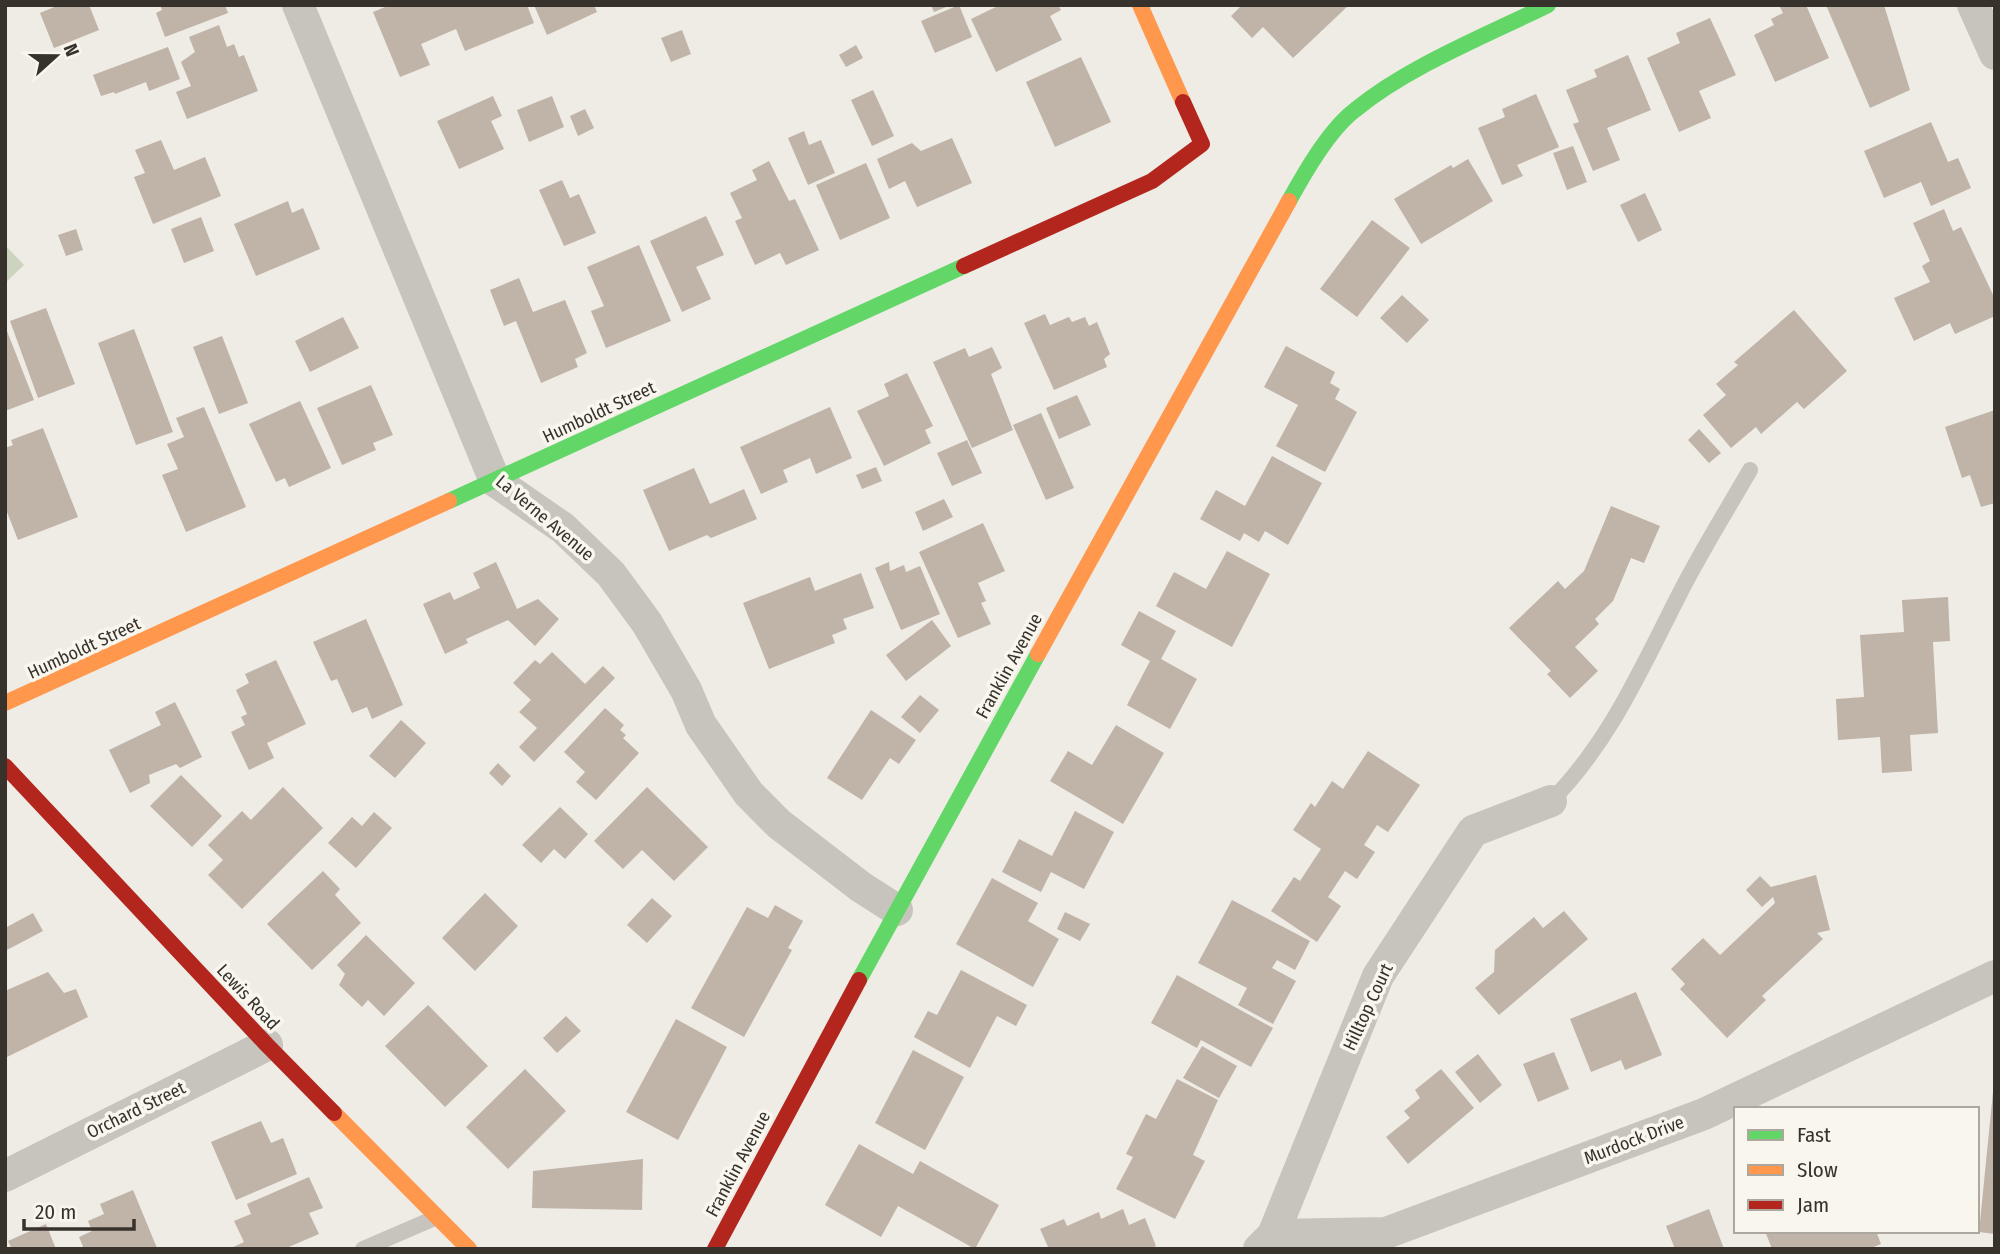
<svg xmlns="http://www.w3.org/2000/svg" width="2000" height="1254" viewBox="0 0 2000 1254" font-family="'Fira Sans Condensed',sans-serif">
<rect width="100%" height="100%" fill="#eeece5"/>
<path fill="#ccd4c0" d="M5,245l19,20 -19,18z"/>
<path fill="#c0b3a8" d="M59,5h30l10,25 -45,18 -14,-35z
M160,5h65l3,8 -63,24 -9,-24 6,-3z
M390,5h137l7,18 -69,28 -9,-22 -35,15 9,21 -30,12 -27,-65z
M534,5h60l3,7 -50,23z
M931,5h20l-17,7z
M959,5l13,32 -37,16 -14,-32z
M1000,5h58l3,5 -11,6 12,24 -66,32 -25,-53z
M1242,5h107l-56,53 -30,-31 -11,11 -21,-22z
M1779,5h27l23,53 -54,24 -21,-47 20,-10 -3,-6 12,-6z
M1826,5h58l26,85 -40,18z
M1710,18l26,57 -37,16 12,27 -32,14 -32,-74 33,-15 -4,-10z
M219,25l8,22 7,-3 5,13 5,-2 14,36 -71,28 -11,-27 15,-6 -10,-24 14,-10 -6,-15z
M682,30l9,24 -20,8 -10,-24z
M856,45l7,13 -17,9 -7,-12z
M168,47l12,32 -31,12 -3,-9 -31,12 -1,-2 -13,4 -8,-21z
M1628,55l23,55 -44,18 13,32 -27,11 -20,-47 6,-2 -13,-32 31,-13 -3,-7z
M1081,57l30,65 -56,25 -29,-65z
M873,90l21,46 -22,10 -21,-46z
M1536,94l23,53 -42,18 6,11 -21,9 -24,-57 27,-11 -3,-8z
M493,96l9,20 -11,5 13,28 -45,20 -22,-48z
M552,96l12,31 -35,15 -12,-32z
M585,109l9,19 -16,8 -8,-20z
M1931,122l17,40 10,-4 13,30 -40,18 -10,-24 -37,16 -20,-47z
M804,131l5,14 12,-5 14,33 -27,12 -20,-47z
M952,138l20,45 -55,24 -12,-26 -16,8 -12,-30 35,-16 9,8z
M161,140l13,30 31,-13 16,39 -68,28 -19,-47 11,-4 -10,-23z
M1573,146l14,36 -20,8 -14,-37z
M1468,159l25,42 -72,43 -27,-45 57,-34 2,3z
M769,161l20,40 6,-2 24,51 -33,15 -6,-12 -25,12 -20,-44 7,-3 -12,-25 27,-13 -5,-10z
M866,163l24,55 -50,22 -24,-55z
M562,180l8,18 9,-4 17,39 -32,13 -25,-56z
M1645,193l17,37 -24,12 -18,-37z
M288,201l4,12 11,-5 17,41 -64,27 -22,-52z
M1944,209l9,22 8,-4 34,72v17l-40,18 -5,-11 -36,18 -20,-43 36,-16 -8,-16 8,-5 -17,-38z
M706,216l18,39 -28,12 15,32 -29,13 -32,-71z
M201,217l13,34 -30,12 -13,-34z
M1372,220l38,28 -53,69 -37,-28z
M76,229l7,21 -17,6 -8,-21z
M639,245l32,76 -65,27 -15,-37 13,-5 -17,-39z
M519,278l14,34 32,-12 22,53 -12,6 3,8 -37,16 -25,-62 -12,5 -14,-36z
M1402,295l27,25 -22,23 -27,-25z
M46,308l29,76 -37,14 -28,-77z
M1794,310l53,61 -43,38 -7,-7 -36,32 -5,-7 -25,21 -28,-33 23,-20 -10,-11 22,-19 -4,-3z
M1045,314l5,11 19,-8 3,5 13,-5 4,9 8,-4 13,32 -6,5 3,8 -53,23 -30,-67z
M343,317l16,31 -49,24 -15,-31z
M5,326l29,74 -29,11z
M134,329l39,103 -37,13 -38,-102z
M222,336l26,67 -29,11 -26,-67z
M1286,346l49,26 -5,11 10,6 -5,10 22,13 -32,60 -49,-26 22,-41 -34,-18z
M992,347l10,21 -11,6 22,56 -41,18 -39,-86 32,-14 4,9z
M907,373l26,53 -8,4 6,13 -47,23 -27,-55 32,-15 -5,-12z
M371,385l22,50 -20,8 3,7 -34,15 -25,-57z
M1077,395l14,30 -32,14 -13,-31z
M300,401l31,67 -42,19 -4,-9 -9,4 -27,-58z
M204,407l42,100 -60,25 -24,-57 16,-6 -11,-25 17,-7 -8,-19z
M830,407l22,51 -36,16 -6,-16 -27,12 5,12 -27,12 -21,-47z
M1995,410v93l-14,4 -11,-32 -8,3 -17,-51z
M1041,413l33,75 -28,12 -33,-75z
M43,428l35,89 -60,23 -13,-33v-59l8,-3 -2,-5z
M1699,429l22,24 -12,10 -21,-23z
M967,440l15,33 -30,13 -15,-33z
M1272,456l50,27 -34,62 -23,-14 -6,11 -15,-9 -4,8 -40,-22 16,-29 29,16z
M876,467l6,14 -20,8 -6,-14z
M694,468l16,36 34,-15 13,30 -46,19 -4,-3 -38,16 -26,-61z
M944,499l9,18 -30,14 -8,-19z
M1611,506l49,20 -16,37 -13,-5 -18,43 -18,18 4,5 -24,23 23,24 -28,27 -23,-24 4,-3 -42,-43 49,-47 7,8 19,-18z
M983,523l22,48 -27,12 8,18 -5,2 10,21 -33,14 -39,-86z
M1227,551l43,23 -38,73 -76,-41 18,-34 32,17z
M496,562l21,47 21,-10 21,20 -24,27 -27,-26 -42,19 2,4 -23,11 -22,-50 27,-12 4,8 26,-12 -7,-15z
M889,562l1,9 14,-6 2,7 14,-6 20,48 -39,16 -26,-62z
M861,573l13,35 -31,11 4,10 -15,6 3,8 -66,26 -26,-66 67,-26 5,14z
M1948,597l2,44 -17,1 5,91 -28,2 2,36 -30,2 -2,-36 -42,3 -2,-41 28,-2 -4,-62 44,-3 -2,-32z
M1139,611l37,20 -15,28 36,20 -27,50 -43,-24 23,-44 -29,-16z
M366,619l37,86 -31,14 -5,-12 -15,6 -15,-34 -6,2 -18,-39z
M932,620l19,26 -45,35 -20,-26z
M552,652l33,32 18,-18 12,12 -81,84 -15,-15 18,-19 -18,-16 12,-12 -18,-17 22,-23 5,4z
M276,660l30,64 -39,19 7,15 -25,12 -18,-38 14,-7 -4,-8 6,-3 -11,-24 13,-7 -4,-9z
M920,695l19,15 -19,23 -19,-16z
M175,702l27,55 -22,11 -4,-4 -27,11 1,8 -20,10 -21,-43 52,-25 -6,-13z
M605,708l19,17 -4,5 6,5 -3,3 16,15 -43,47 -20,-18 9,-10 -21,-20z
M871,710l45,30 -17,24 -9,-6 -28,42 -35,-22z
M401,720l25,23 -31,35 -26,-22z
M1116,725l48,28 -41,71 -73,-43 18,-30 24,14z
M1368,751l52,34 -32,47 -11,-7 -13,20 11,7 -18,27 -12,-8 -17,26 13,9 -24,36 -46,-31 23,-34 6,4 21,-32 -28,-19 18,-27 4,4 17,-26 11,8z
M498,763l13,13 -9,10 -13,-13z
M181,775l41,41 -30,31 -42,-41z
M283,787l40,41 -81,81 -34,-34 15,-15 -15,-15 34,-34 9,9z
M647,787l61,60 -34,34 -32,-31 -19,19 -29,-28z
M560,807l28,27 -23,25 -11,-10 -13,14 -19,-18z
M1075,811l39,21 -30,57 -33,-17 -10,20 -39,-20 17,-33 33,17z
M374,812l18,16 -36,40 -28,-25 24,-26 10,9z
M323,871l17,18 -5,6 26,28 -49,47 -45,-46z
M1816,875l14,55 -13,3 6,6 -61,57 4,4 -39,38 -47,-49 5,-5 -14,-15 32,-31 17,17 55,-52 -2,-6 -11,10 -16,-17 14,-14 11,11z
M992,878l46,25 -10,18 31,18 -26,48 -77,-43z
M485,893l33,33 -43,45 -33,-33z
M652,898l20,18 -25,27 -20,-18z
M1232,900l78,41 -15,29 -18,-10 -5,8 24,13 -23,43 -35,-19 9,-17 -49,-25z
M775,905l28,16 -15,27 4,2 -48,87 -53,-29 56,-101 21,11z
M1564,911l24,28 -89,76 -24,-27 19,-16 1,-22 39,-33 9,11z
M1065,912l25,12 -10,17 -23,-12z
M33,913l10,18 -38,20v-23z
M366,935l49,48 -31,33 -16,-16 -6,7 -23,-22 6,-11 -8,-9z
M961,970l66,35 -11,21 -19,-10 -27,52 -56,-31 14,-26 9,4z
M48,972l16,21 12,-4 12,28 -83,41v-67z
M1177,975l96,53 -22,39 -50,-27 -4,8 -46,-25z
M1636,992l26,63 -37,15 -4,-10 -30,12 -21,-53z
M428,1005l60,61 -43,41 -60,-61z
M566,1016l15,15 -24,22 -14,-15z
M676,1019l51,28 -49,93 -52,-28z
M1202,1046l35,20 -18,32 -36,-20z
M913,1050l51,27 -39,73 -50,-27z
M1554,1052l15,37 -31,13 -15,-38z
M1478,1054l24,31 -22,18 -25,-31z
M525,1069l41,42 -58,58 -42,-42z
M1441,1069l33,39 -66,56 -22,-27 24,-19 -6,-7 16,-13 -5,-8z
M1177,1079l41,21 -25,55 12,6 -30,58 -59,-30 17,-32 -7,-3 20,-40 10,5z
M1993,1092h2v142l-16,-2z
M261,1121l10,22 12,-5 14,36 -61,26 -25,-58z
M859,1144l54,30 7,-13 79,44 -24,44 -77,-43 -17,31 -56,-32z
M643,1159l-1,51 -110,-2 1,-37z
M309,1177l14,31 -14,5 10,21 -35,15h-55l15,-7 -10,-21 17,-7 -4,-10z
M133,1190l24,58 -73,1 -5,-12 13,-6 -4,-10 16,-7 -4,-10z
M1123,1209l6,16 16,-7 11,28 -7,3h-100l-9,-20 24,-10 3,7 32,-14 2,7z
M1709,1209l15,40h-49l-9,-23z
M46,1224l10,25h-44l-4,-8z
M1765,1231h111l5,13 -12,5h-97z"/>
<g fill="none" stroke-linecap="round" stroke-linejoin="round">
<path stroke="#c7c4be" stroke-width="16" d="M1551,801c59,-59 92,-136 130,-210 21,-41 46,-81 69,-121
M363,1249l74,-32"/>
<path stroke="#c7c4be" stroke-width="32" d="M298,5l197,476 68,47 48,46 36,49 39,67 15,35 48,69 30,30 82,63 36,23
M1973,5l22,49
M5,1176l262,-131
M1273,1235l105,-259 95,-145 78,-30
M1259,1249l14,-14 113,-2 318,-119 291,-138"/>
<path stroke="#63d668" stroke-width="16" d="M1289,201c16,-29 40,-71 66,-91 54,-44 130,-74 193,-105
M449,501l515,-235
M859,980l179,-326"/>
<path stroke="#ff974d" stroke-width="16" d="M1140,5l43,97
M1038,654l251,-453
M5,703l444,-202
M334,1113l135,136"/>
<path stroke="#b3261e" stroke-width="16" d="M964,266l188,-85 50,-37 -19,-42
M5,766l262,279 67,68
M715,1249l144,-269"/>
</g>
<g text-anchor="middle" dominant-baseline="central" stroke-width="7" stroke-linejoin="round" paint-order="stroke">
<g font-size="18" fill="#38322c" stroke="#f9f6ee">
<text transform="translate(599 412) rotate(-25)">Humboldt Street</text>
<text transform="translate(545 518) rotate(40)">La Verne Avenue</text>
<text transform="translate(84 648) rotate(-25)">Humboldt Street</text>
<text transform="translate(1009 666) rotate(-61)">Franklin Avenue</text>
<text transform="translate(248 997) rotate(47)">Lewis Road</text>
<text transform="translate(1368 1007) rotate(-65)">Hilltop Court</text>
<text transform="translate(136 1110) rotate(-26)">Orchard Street</text>
<text transform="translate(1634 1140) rotate(-21)">Murdock Drive</text>
<text transform="translate(738 1164) rotate(-62)">Franklin Avenue</text>
</g>
</g>
<rect width="2000" height="1254" fill="none" stroke="#38322c" stroke-width="14"/>
<rect x="1734" y="1107" width="245" height="126" fill="#f9f6ee" stroke="#aca8a0" stroke-width="2"/>
<rect x="1748" y="1130" width="35" height="10" fill="#63d668" stroke="#aca8a0" stroke-width="2"/>
<text x="1797" y="1142" font-size="21" fill="#38322c">Fast</text>
<rect x="1748" y="1165" width="35" height="10" fill="#ff974d" stroke="#aca8a0" stroke-width="2"/>
<text x="1797" y="1177" font-size="21" fill="#38322c">Slow</text>
<rect x="1748" y="1200" width="35" height="10" fill="#b3261e" stroke="#aca8a0" stroke-width="2"/>
<text x="1797" y="1212" font-size="21" fill="#38322c">Jam</text>
<g transform="translate(56 56) rotate(69)" stroke="#f9f6ee" stroke-width="5" paint-order="stroke">
<path d="M0-5L12 26L0 18L-12 26Z" fill="#38322c"/>
<text y="-10" font-size="19" font-weight="bold" text-anchor="middle" fill="#38322c">N</text>
</g>
<path d="M24 1219v10h110v-10" fill="none" stroke="#38322c" stroke-width="3.5"/>
<text x="35" y="1219" font-size="21" fill="#38322c" stroke="#f9f6ee" stroke-width="5" paint-order="stroke">20 m</text>
</svg>
